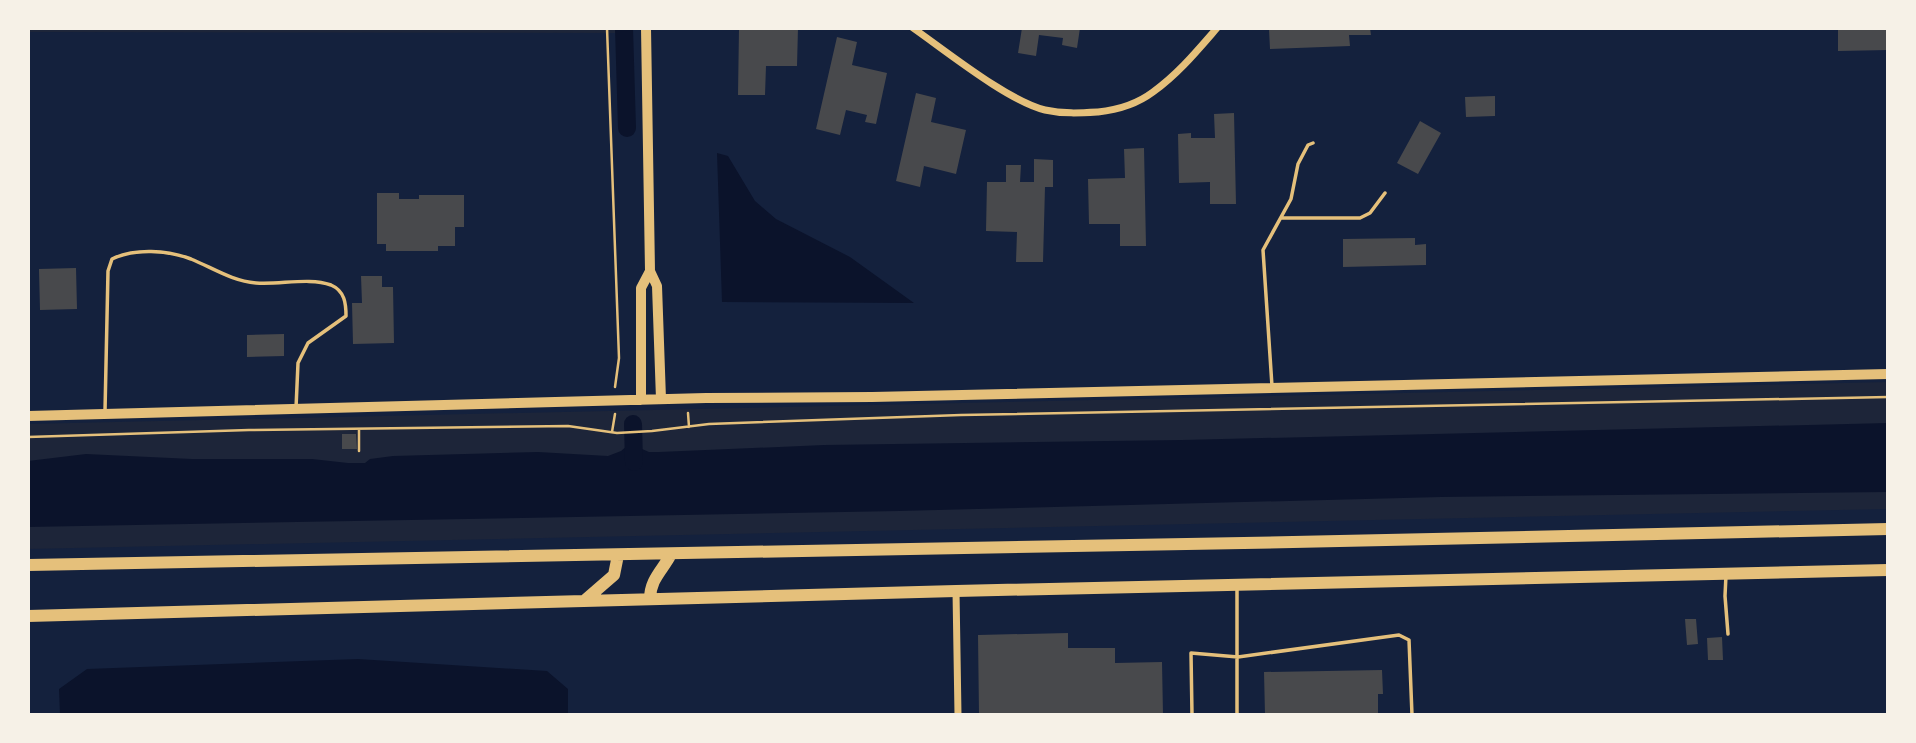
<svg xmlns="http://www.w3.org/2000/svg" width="1916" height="743" viewBox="0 0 1916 743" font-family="'PT Sans Narrow',sans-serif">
<rect width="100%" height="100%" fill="#14213d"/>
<path fill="#1d2539" d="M28,28h596v5l-596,-1z
M1888,382v127l-1860,40v-125z"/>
<path fill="#0b132b" d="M717,153l11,3 27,45 21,18 74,38 64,46 -192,-1z
M1888,423v69l-447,5 -542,14 -871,16v-66l58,-7 106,5h120l36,4h17l5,-4 23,-3 145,-4 70,4 13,-5 6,-5 -1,-9h15l1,12 7,3h10l165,-7 358,-5z
M358,659l189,12 21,18v26h-508l-1,-26 28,-20z"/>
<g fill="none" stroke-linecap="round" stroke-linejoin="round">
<path stroke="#0b132b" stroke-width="18" d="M624,28l3,100
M633,424l1,38"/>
</g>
<path fill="#48494c" d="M739,28h59l-1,38h-31l-1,29h-27z
M1022,28h58l-3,20 -15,-3 1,-7 -24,-3 -3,21 -18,-3z
M1370,28l1,7h-22l1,11 -80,3 -1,-20z
M1838,28h50v22l-50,1z
M837,37l20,5 -5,23 35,8 -11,51 -11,-2 2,-7 -21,-5 -6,25 -24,-6z
M916,93l20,5 -5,24 35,8 -10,44 -32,-8 -4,21 -24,-6z
M1495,96v20l-29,1 -1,-20z
M1234,113l2,91h-26v-22l-31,1 -1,-49 13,-1v5h24l-1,-24z
M1420,121l21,12 -23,41 -21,-11z
M1144,148l2,98h-26v-22h-31l-1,-45 37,-1 -1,-29z
M1034,159l19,1v27h-8l-2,75h-27l1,-30 -31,-1 1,-49h19v-17h15l-1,17h14z
M377,193h22v6h20v-4h45v32h-9v19h-17v5h-52v-7h-9z
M1415,238v7l11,-1v21l-83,2v-28z
M76,268l1,41 -37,1 -1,-41z
M361,276h21v11h11l1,56 -41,1 -1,-41h10z
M284,334v22l-37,1v-22z
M342,434h14l1,15h-15z
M1685,619h11l2,25 -11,1z
M1068,633v15h47v15l47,-1 1,53h-184l-1,-80z
M1722,637l1,23h-15l-1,-22z
M1382,670l1,24h-5v21h-113l-1,-43z"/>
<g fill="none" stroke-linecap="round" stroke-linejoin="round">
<path stroke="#e5c07b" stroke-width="2.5" d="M607,28l12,330 -4,29
M688,413l1,14
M359,429v22
M612,432l3,-18
M28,437l221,-7 319,-4 49,7 35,-2 57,-7 252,-9 927,-18"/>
<path stroke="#e5c07b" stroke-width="3.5" d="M1281,218h79l10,-5 15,-20
M1272,386l-9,-136 28,-51 7,-35 10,-19 5,-2
M105,411l3,-140 4,-12c23,-11 55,-9 79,0 22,9 41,22 65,24 24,2 53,-6 75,2 14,6 15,19 15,31l-38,27 -10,20 -2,45
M1726,575l-1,21 3,38
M1192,715l-1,-62 47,4 161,-22 10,5 3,75
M1237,715v-127"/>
<path stroke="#e5c07b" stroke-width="7" d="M913,28c33,23 95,73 132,82 18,4 35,3 53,2 19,-2 39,-8 55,-20 25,-18 44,-41 64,-64
M956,591l2,124"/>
<path stroke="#e5c07b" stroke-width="10" d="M646,28l4,243 7,15 4,113
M641,400v-112l9,-17
M28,416l678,-18 166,-1 1016,-23"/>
<path stroke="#e5c07b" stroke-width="12" d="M28,565l1265,-23 595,-13
M650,599c0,-20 13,-29 21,-45
M584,601l30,-26 4,-20
M28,616l928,-25 932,-21"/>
</g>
<rect width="1916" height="743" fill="none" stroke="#f6f1e7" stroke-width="60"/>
</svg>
